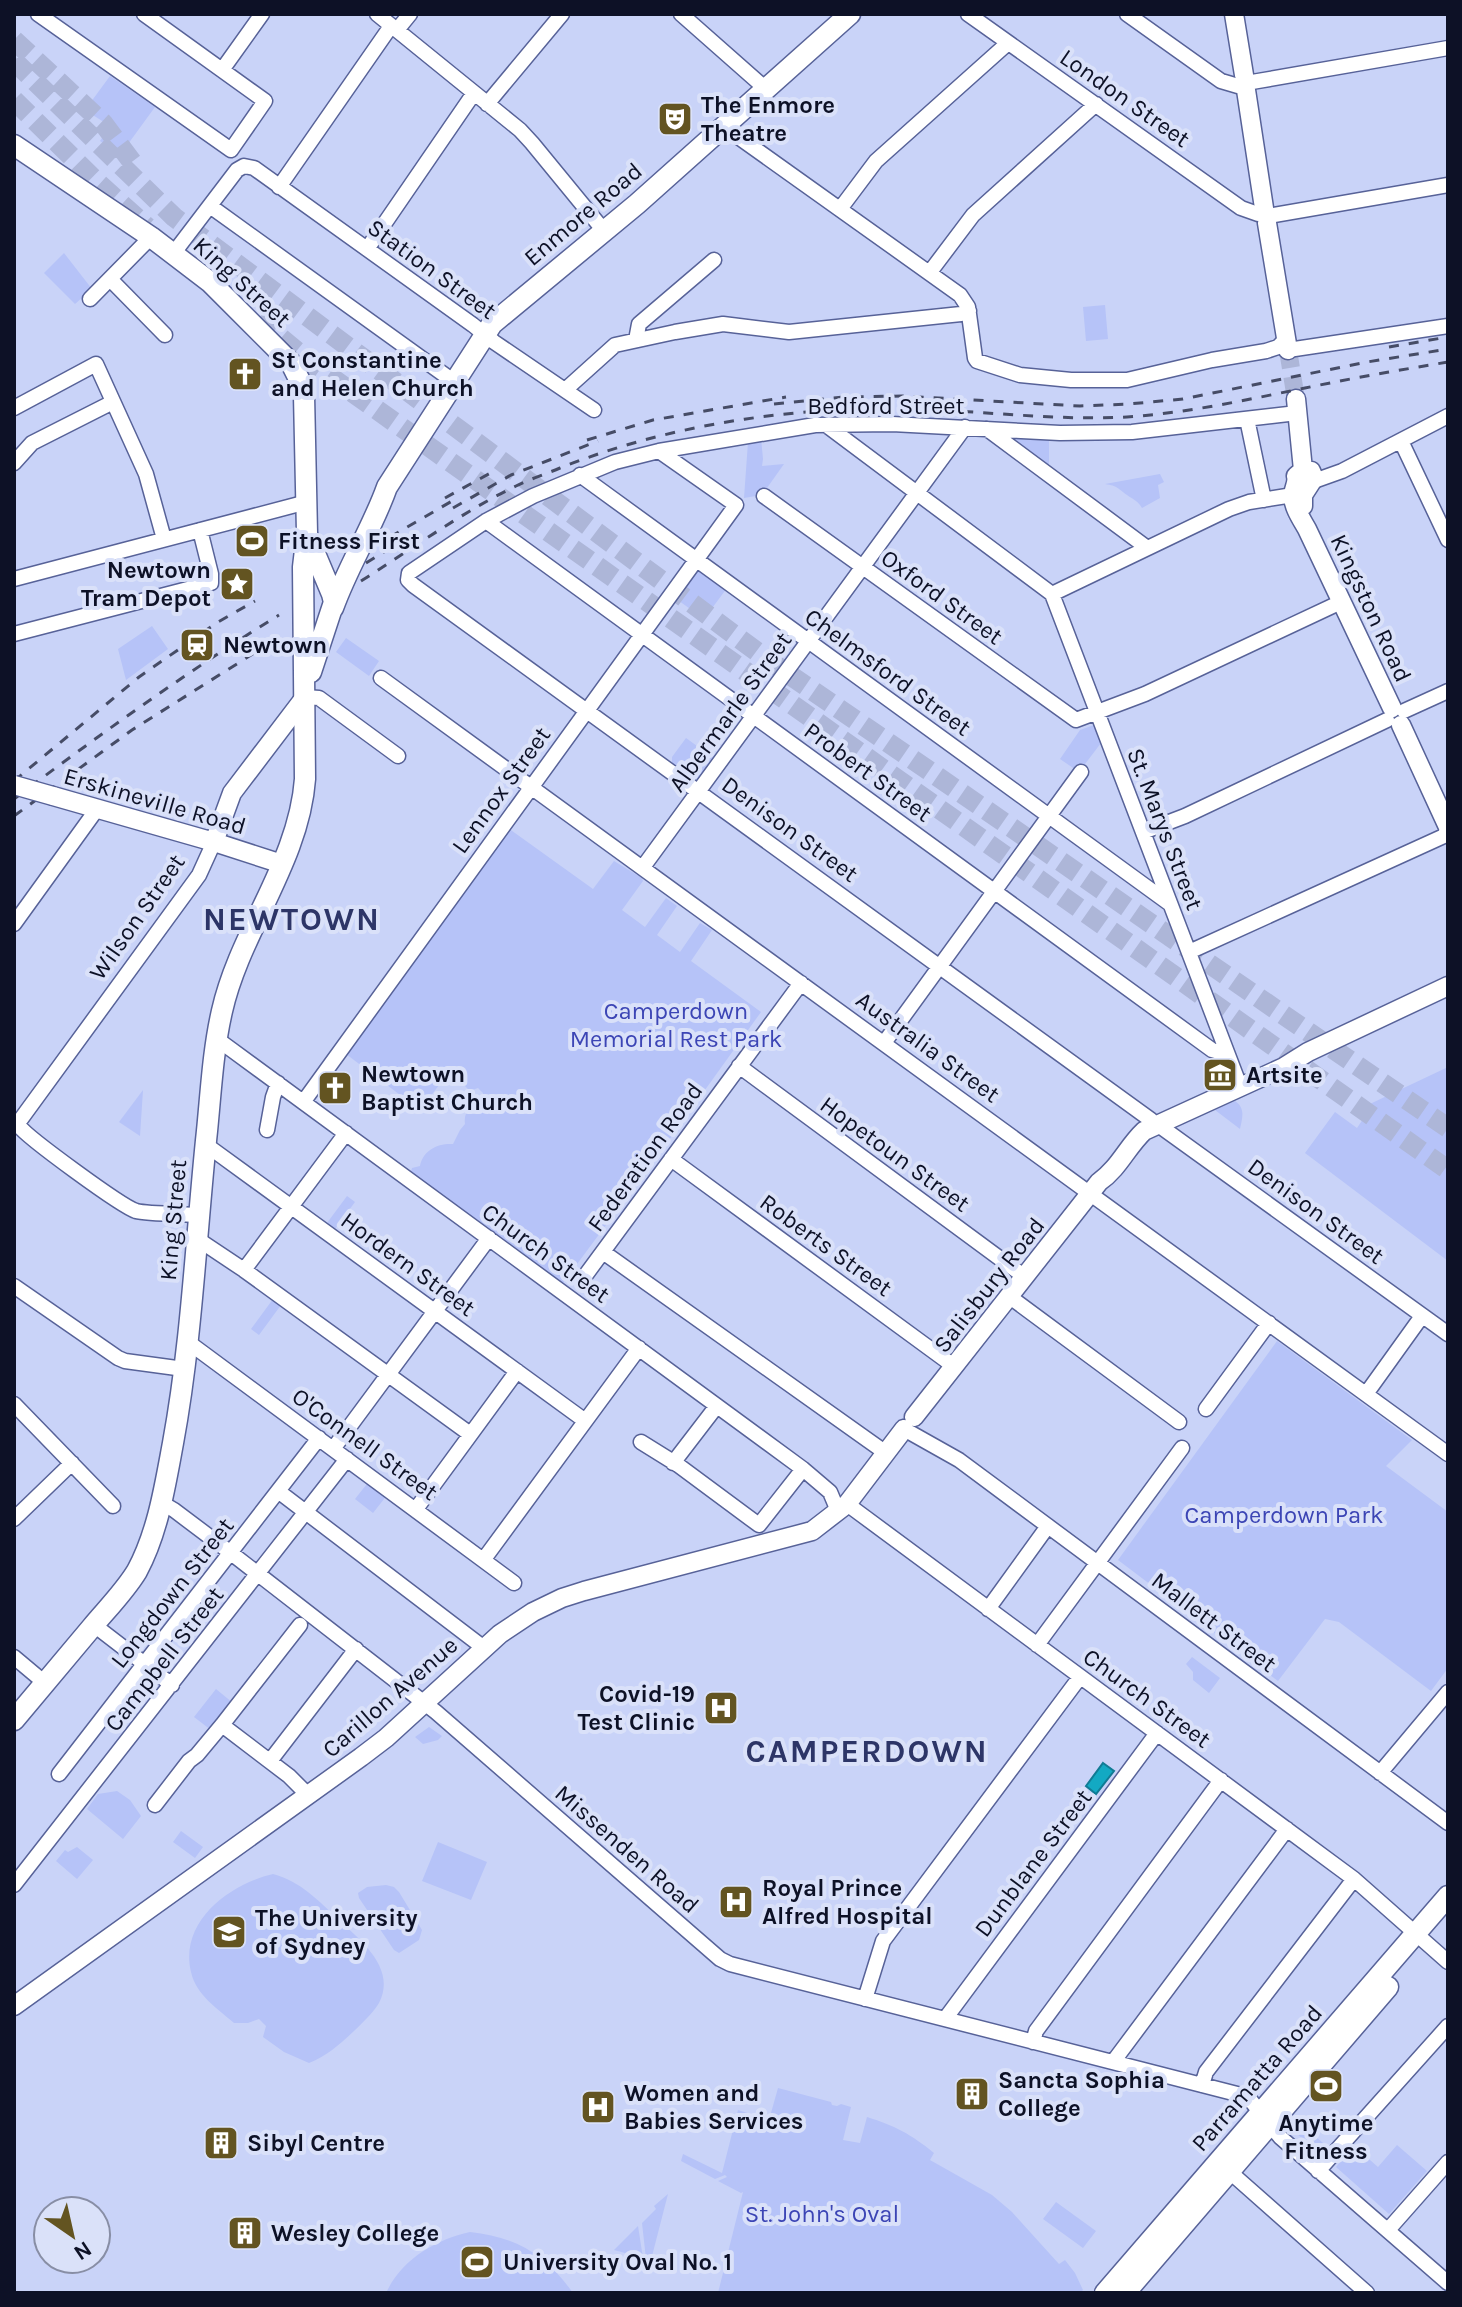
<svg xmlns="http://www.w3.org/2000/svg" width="1462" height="2307" viewBox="0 0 1462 2307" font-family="Karla,sans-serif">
<rect width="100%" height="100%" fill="#c9d3f8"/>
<path fill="#b6c3f8" d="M110,76l45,31 -35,48 -20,-14 10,-15 -25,-16z
M64,253l28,36 -17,15 -31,-31z
M1105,305l3,34 -22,2 -3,-34z
M1011,437l38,2v27z
M761,438l2,21 -1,7 22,-2 -22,31 -18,3 4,-56z
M1160,474l4,8 -6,3 2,13 -18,10c-5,-8 -8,-8 -15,-13 -10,-7 -9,-9 -22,-11z
M698,567l29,21 -23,31 -29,-21z
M152,626l16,23 -42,31 -8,-31z
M346,638l33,23 -10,15 -33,-24z
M1094,725l7,18 -22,29 -19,-13 20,-29z
M686,738l29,21 -14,20 -4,2 -25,-18v-6z
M508,828l85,61 21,-28 28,17 1,3 -21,29 23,17 21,-29 11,8 -20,29 23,17 20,-29 12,7 -21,31 70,51 -92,128 -106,143 -81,-60 -7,-2 -65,-46 2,-7 8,-2c3,-16 18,-23 33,-22l7,-14 5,-6c-2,-13 7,-20 18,-25v-6l-5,-5 -8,3 -11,-11 -13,-4 -26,34 -74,-56z
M1448,1067v194l-143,-108 30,-41 22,16 6,-9 -10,-7z
M143,1090l-3,46 -21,-14z
M1235,1101c11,7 7,18 5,28l-25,-19z
M347,1196l8,6 -20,27 -8,-6z
M273,1299l8,6 -22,30 -8,-6z
M1277,1341l135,99 -26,26 62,46v156l-17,23 -92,-69 -14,-3 -47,62 -160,-121z
M370,1480l18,14 -15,19 -18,-14z
M1192,1657l28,21 -11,15 -16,-13v-8l-7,-8z
M216,1689l17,14 -22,27 -17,-13z
M429,1727l13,9 -4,4 -15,4 -8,-7z
M117,1791l13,9 11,16 -18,23 -36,-30 11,-15z
M181,1831l22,16 -8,11 -22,-16z
M438,1842l49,20 -16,38 -49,-19z
M77,1847l16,13 -16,19 -21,-18 9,-11 3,2z
M273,1874c27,7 46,27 66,46 21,20 58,48 40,83 -6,10 -17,20 -25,28 -14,13 -27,25 -45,32l-25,-11 -21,-15 3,-11 -7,-7 -11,4h-14c-16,-14 -38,-28 -43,-51 -12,-51 39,-88 82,-98z
M386,1885l8,2 5,5 23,38 -3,10 -20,13 -5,-3 -35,-52 -1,-5 9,-6z
M778,2088l53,14 1,3 5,1 4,-2 10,3 -8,33 17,3 7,-26c28,9 44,17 67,36l-4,7 62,35 20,17 47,52 6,-4 10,13 8,17 -3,3h-362l25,-101 -2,1 -23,-12 9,-4 -2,-2 -10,4 -34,-18 2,-7 39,19 16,-63 31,10z
M1294,2118l36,31 -5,5 -4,1 -26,-23z
M1397,2145l30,26 -38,43 -53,-47 18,-21 24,21z
M668,2194l-17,66 -5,-1 -4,-36 14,-14 -2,-3z
M1056,2202l40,29 -13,17 -40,-29z
M638,2226l5,32 -29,-8z
M470,2232c47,5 76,23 103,61h-187c16,-34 49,-53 84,-61z"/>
<path fill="#13a9c3" stroke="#117b94" stroke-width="2" d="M1103,1763l11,8 -18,23 -10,-8z"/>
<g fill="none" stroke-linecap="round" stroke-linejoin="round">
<path stroke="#adb6d8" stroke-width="18" stroke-dasharray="18 9" stroke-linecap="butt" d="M1288,350l8,49"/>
<path stroke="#adb6d8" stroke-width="20" stroke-dasharray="20 10" stroke-linecap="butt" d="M14,40l89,83 30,40
M14,61l160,156 594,443 680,468
M14,100l84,83 49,44
M258,319l53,44 1137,807"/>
<g stroke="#576298" stroke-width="17">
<path id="minor" d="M38,14l193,136 34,-49 -121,-87
M377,14l143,116 12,13 73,89
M681,14l85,75
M968,14l273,194 17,6
M1127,14l94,67 17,5
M397,30l13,-16
M222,70l40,-56
M1252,82l196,-34
M487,104l75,-90
M723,126l237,169 8,12 7,51 2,3 43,14 51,5h56l85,-20 54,-9 12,-4 8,-8
M279,187l112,-161
M210,206l243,175
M840,209l36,-48 132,-118
M1274,215l174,-30
M367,249l107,-156
M173,254l64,-84 7,-4 10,2 219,157 21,17 100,68
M930,272l43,-57 123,-111
M110,279l55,56
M90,299l61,-62
M636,340l3,-16 75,-64
M1288,350l160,-24
M565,390l50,-45 60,-13 48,-8 66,8 172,-18 8,-3
M14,408l82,-44 50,110 18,65
M1247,419l17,81
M826,425l226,169
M987,429l159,118
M1401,441l47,99
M14,463l18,-20 81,-41
M580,475l590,429
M1314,481l28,-10 106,-55
M764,496l312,224 69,-26 196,-92
M486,521l726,529 7,2 7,-2
M14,579l293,-77
M1052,594l186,487
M1052,594l177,-85 20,-7 44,-7
M14,634l197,-51v-9l-11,-44
M381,678l1067,776
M305,697l14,1 79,58
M1404,711l44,-20
M1143,832l42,-16 202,-96
M643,867l322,-440
M14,924l83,-115
M1189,952l255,-116 4,-7
M217,1039l586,430 27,23 8,19
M884,1043l197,-271
M739,1066l286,211
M304,1101l432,-596 -77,-54
M21,1119l178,-244 15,-33
M1151,1120l-738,-535 -5,-5 1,-7 77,-52 47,-25 82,-34 44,-11 156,-26 77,-1 168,9 72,-1 165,-19
M1157,1124l291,210
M19,1126c9,12 102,80 117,85 11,3 48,3 62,4
M267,1130l6,-33 5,-14
M205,1144l379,276
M671,1159l284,208
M196,1238l48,32 226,164
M603,1252l283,201
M244,1270l102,-137
M582,1280l219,-297
M14,1286l104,72 7,3 59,8
M1010,1297l169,125
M188,1342l326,241
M1366,1394l56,-78
M14,1404l99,102
M1206,1409l63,-86
M911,1433l48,27 489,363
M641,1442l37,23 81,60 44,-56
M333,1449l156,-211
M673,1463l43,-56
M278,1491l206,157
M162,1503l12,7 57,43 205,159 284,247 10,5 511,131 11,7 28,35 168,146
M847,1504l507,375 94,83
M416,1509l101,-138
M14,1519l58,-56
M484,1559l155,-211
M988,1609l60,-83
M94,1625l78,60
M1037,1645l145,-197
M14,1657l31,26
M222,1725l67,51 19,19
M270,1761l86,-112
M1380,1773l68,-81
M59,1774l260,-336
M155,1805l34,-44 8,-6 25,-30 78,-100
M14,1885l333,-426
M865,1999l18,-58 197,-264
M945,2019l212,-286
M1033,2042l3,-11 185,-251
M1113,2062l174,-233
M1202,2085l4,-13 148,-193
M1318,2171l130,-145
M1230,2172l137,121
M1388,2230l60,-68"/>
</g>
<g stroke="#576298" stroke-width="21">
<path id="major" d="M1234,14l10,61
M1246,90l18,118
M1267,223l21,127
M1296,399l7,71
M1303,470l-7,6c2,8 -3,12 -3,20 0,11 9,24 14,33l85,179
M1303,470l8,1 3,7 -11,17v11
M1401,725l47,102
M53,796l161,46 68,22
M214,842l18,-49 73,-96
M914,1417l185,-235c20,-14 28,-35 45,-51l140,-64 24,-15 140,-66
M14,2006l347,-249 25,-19 114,-104 33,-22 29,-14 22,-7 228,-60 35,-27 57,-75"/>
</g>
<g stroke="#576298" stroke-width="23">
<path id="highway" d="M14,145l137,92 59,45 81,81 11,22 2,10 3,138 -4,34 2,212c-6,83 -65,152 -83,232 -9,39 -11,80 -15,120 -11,104 -15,209 -34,312 -8,43 -15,89 -36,128 -12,20 -30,38 -45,56 -26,31 -52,62 -78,93
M308,537l24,57 2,8 -23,70
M333,608c15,-42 39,-79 54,-121l105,-163 145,-120 213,-190
M1105,2293l343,-397
M1125,2293l263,-306"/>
</g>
<use href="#minor" stroke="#fff" stroke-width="14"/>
<use href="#major" stroke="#fff" stroke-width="18"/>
<use href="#highway" stroke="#fff" stroke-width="20"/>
<path stroke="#464c66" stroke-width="3" stroke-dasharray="10 10" stroke-linecap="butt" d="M1389,347l59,-10
M774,404l70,-7 58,-1 178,10 49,-2 54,-5 184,-37 81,-13
M587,440l66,-20 133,-23
M445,498l49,-27
M453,508l58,-33 87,-34
M390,537l69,-40
M366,563l40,-25
M361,581c51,-32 101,-69 155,-95 14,-7 30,-12 44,-18 108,-43 228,-61 344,-59 74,1 148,12 223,8 60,-4 119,-17 178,-29 48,-10 95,-18 143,-26
M14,781l125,-104 79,-55 37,-21
M14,799c85,-64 174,-128 265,-184
M14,816l118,-86 146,-92"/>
<g stroke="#576298" stroke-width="21" stroke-linecap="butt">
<path id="major-bridge" d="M14,785l39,11"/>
</g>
<use href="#major-bridge" stroke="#fff" stroke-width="18"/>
</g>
<defs>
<g id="theatre-square" transform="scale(1.8)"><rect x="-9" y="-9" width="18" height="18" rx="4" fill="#635421" stroke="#dae1f9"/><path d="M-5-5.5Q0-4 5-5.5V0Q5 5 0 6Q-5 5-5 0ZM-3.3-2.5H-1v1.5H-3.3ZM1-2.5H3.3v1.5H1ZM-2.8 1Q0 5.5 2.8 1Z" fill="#fff"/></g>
<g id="church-square" transform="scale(1.8)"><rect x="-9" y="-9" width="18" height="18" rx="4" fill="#635421" stroke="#dae1f9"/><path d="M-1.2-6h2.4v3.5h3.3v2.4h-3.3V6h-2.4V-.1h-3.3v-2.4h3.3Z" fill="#fff"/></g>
<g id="stadium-square" transform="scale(1.8)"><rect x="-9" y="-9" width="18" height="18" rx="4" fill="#635421" stroke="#dae1f9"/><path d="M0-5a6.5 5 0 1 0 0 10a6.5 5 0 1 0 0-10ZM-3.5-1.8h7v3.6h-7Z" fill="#fff"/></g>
<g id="sight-square" transform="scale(1.8)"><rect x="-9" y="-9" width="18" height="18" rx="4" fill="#635421" stroke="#dae1f9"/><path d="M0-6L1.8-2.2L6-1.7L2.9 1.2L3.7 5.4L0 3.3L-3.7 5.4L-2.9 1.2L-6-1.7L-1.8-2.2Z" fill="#fff"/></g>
<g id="station-square" transform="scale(1.8)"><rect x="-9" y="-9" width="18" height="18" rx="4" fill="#635421" stroke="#dae1f9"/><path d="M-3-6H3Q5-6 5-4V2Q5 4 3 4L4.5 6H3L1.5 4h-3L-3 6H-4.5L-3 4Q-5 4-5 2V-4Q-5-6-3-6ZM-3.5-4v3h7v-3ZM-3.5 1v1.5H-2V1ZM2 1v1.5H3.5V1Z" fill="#fff"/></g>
<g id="museum-square" transform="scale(1.8)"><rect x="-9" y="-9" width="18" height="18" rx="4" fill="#635421" stroke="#dae1f9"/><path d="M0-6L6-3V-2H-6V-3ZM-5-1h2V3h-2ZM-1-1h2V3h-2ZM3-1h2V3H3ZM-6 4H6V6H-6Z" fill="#fff"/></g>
<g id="hospital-square" transform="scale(1.8)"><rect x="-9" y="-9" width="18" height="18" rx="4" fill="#635421" stroke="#dae1f9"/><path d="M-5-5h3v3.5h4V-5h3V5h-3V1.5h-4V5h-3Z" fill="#fff"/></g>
<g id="university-square" transform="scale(1.8)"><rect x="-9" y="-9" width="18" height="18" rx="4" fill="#635421" stroke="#dae1f9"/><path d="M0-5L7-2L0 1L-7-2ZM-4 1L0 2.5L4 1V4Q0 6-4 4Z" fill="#fff"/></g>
<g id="building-square" transform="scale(1.8)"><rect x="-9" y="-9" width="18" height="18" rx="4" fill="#635421" stroke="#dae1f9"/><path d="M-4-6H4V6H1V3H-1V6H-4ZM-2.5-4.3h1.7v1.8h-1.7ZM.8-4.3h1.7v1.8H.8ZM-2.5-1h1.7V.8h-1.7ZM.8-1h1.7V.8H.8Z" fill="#fff"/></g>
</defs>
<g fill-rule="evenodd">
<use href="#theatre-square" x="675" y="119"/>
<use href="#church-square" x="245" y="374"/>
<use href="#stadium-square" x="252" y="541"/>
<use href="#sight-square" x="237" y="584"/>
<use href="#station-square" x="197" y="645"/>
<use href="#museum-square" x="1220" y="1075"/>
<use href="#church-square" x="335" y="1088"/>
<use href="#hospital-square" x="721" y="1708"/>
<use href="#hospital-square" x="736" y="1902"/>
<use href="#university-square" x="229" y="1932"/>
<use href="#stadium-square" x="1326" y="2086"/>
<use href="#building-square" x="972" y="2094"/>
<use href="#hospital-square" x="598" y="2107"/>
<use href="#building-square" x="221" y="2143"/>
<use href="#building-square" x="245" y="2233"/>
<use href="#stadium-square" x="477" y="2262"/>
</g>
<g text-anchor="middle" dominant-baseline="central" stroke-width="8" stroke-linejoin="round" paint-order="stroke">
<g font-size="24" fill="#0d1126" stroke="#dae1f9">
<text transform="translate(1125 98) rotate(35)">London Street</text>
<text transform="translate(583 214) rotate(-40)">Enmore Road</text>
<text transform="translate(432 269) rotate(36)">Station Street</text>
<text transform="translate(242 282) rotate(42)">King Street</text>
<text x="886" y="406">Bedford Street</text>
<text transform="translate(942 597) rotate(36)">Oxford Street</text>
<text transform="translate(1371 608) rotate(65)">Kingston Road</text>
<text transform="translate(888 672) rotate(36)">Chelmsford Street</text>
<text transform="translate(730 712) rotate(-54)">Albermarle Street</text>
<text transform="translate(868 772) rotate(36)">Probert Street</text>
<text transform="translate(501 790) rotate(-54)">Lennox Street</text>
<text transform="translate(155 801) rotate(16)">Erskineville Road</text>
<text transform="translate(790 829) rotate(36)">Denison Street</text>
<text transform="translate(1165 829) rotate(69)">St. Marys Street</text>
<text transform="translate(137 917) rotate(-55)">Wilson Street</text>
<text transform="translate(928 1047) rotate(36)">Australia Street</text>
<text transform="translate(895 1154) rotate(36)">Hopetoun Street</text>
<text transform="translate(645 1157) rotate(-54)">Federation Road</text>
<text transform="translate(1316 1211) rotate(36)">Denison Street</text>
<text transform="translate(173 1220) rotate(-85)">King Street</text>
<text transform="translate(826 1245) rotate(36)">Roberts Street</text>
<text transform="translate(546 1253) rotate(36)">Church Street</text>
<text transform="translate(408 1264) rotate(36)">Hordern Street</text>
<text transform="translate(989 1285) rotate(-52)">Salisbury Road</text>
<text transform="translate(365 1444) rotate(36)">O'Connell Street</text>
<text transform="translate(172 1593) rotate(-52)">Longdown Street</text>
<text transform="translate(1214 1622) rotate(37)">Mallett Street</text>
<text transform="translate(164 1659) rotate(-52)">Campbell Street</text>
<text transform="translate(390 1697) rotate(-41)">Carillon Avenue</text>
<text transform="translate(1147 1698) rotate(36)">Church Street</text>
<text transform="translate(627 1849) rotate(41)">Missenden Road</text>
<text transform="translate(1033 1863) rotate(-53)">Dunblane Street</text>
<text transform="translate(1257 2078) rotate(-49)">Parramatta Road</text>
</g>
<g font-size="24" font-weight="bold" fill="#0d1126" stroke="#dae1f9" text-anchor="start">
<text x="701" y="105">The Enmore<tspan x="701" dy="28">Theatre</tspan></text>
<text x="271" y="360">St Constantine<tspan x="271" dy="28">and Helen Church</tspan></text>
<text x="278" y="541">Fitness First</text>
<text x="211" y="570" text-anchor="end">Newtown<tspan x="211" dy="28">Tram Depot</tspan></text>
<text x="223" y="645">Newtown</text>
<text x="361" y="1074">Newtown<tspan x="361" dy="28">Baptist Church</tspan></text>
<text x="1246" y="1075">Artsite</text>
<text x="695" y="1694" text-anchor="end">Covid-19<tspan x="695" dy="28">Test Clinic</tspan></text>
<text x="762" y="1888">Royal Prince<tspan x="762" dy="28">Alfred Hospital</tspan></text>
<text x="255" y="1918">The University<tspan x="255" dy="28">of Sydney</tspan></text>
<text x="998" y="2080">Sancta Sophia<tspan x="998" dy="28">College</tspan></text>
<text x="624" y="2093">Women and<tspan x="624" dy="28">Babies Services</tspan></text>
<text x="1326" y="2123" text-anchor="middle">Anytime<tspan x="1326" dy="28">Fitness</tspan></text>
<text x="247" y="2143">Sibyl Centre</text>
<text x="271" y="2233">Wesley College</text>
<text x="503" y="2262">University Oval No. 1</text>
</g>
<g font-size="24" fill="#3c45b5" stroke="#dae1f9">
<text x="676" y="1011">Camperdown<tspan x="676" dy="28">Memorial Rest Park</tspan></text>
<text x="1284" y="1515">Camperdown Park</text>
<text x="822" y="2214">St. John's Oval</text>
</g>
<g font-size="32" font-weight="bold" letter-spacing="2" fill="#2d3567" stroke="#dae1f9">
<text x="292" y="919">NEWTOWN</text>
<text x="867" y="1751">CAMPERDOWN</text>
</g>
</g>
<rect width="1462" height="2307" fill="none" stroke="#0d1126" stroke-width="32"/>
<g transform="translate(72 2235) rotate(146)"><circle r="38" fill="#dae1f9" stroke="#888ea5" stroke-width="2"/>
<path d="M0-6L14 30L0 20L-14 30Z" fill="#635421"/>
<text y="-12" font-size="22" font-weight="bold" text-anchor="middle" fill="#0d1126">N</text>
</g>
</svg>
